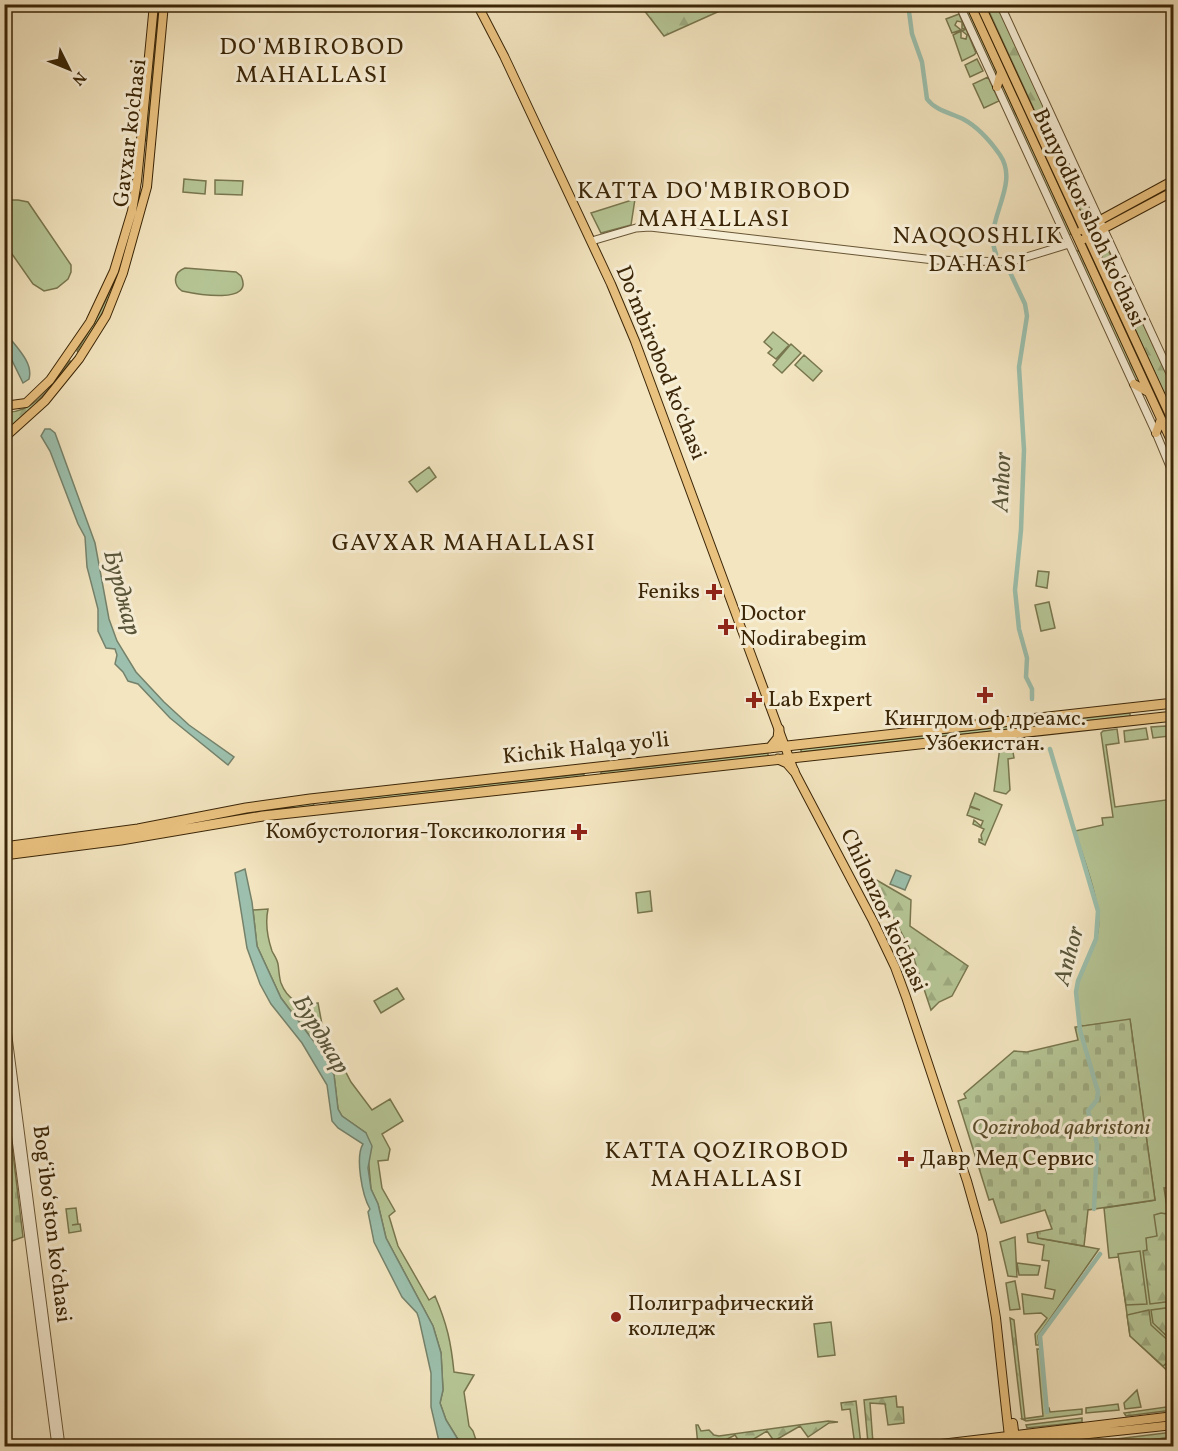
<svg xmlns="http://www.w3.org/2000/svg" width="1178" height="1451" viewBox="0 0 1178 1451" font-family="Vollkorn,serif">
<defs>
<pattern id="forest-firs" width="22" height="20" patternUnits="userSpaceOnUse" patternTransform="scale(1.5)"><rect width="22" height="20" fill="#b6c696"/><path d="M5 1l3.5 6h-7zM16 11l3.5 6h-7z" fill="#9daa80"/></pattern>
<pattern id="cemetery-stones" width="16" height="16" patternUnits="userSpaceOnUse" patternTransform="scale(1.5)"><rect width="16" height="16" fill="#b6c696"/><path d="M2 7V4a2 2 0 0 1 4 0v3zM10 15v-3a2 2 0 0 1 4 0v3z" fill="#9daa80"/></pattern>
</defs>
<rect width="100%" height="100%" fill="#f3e5c0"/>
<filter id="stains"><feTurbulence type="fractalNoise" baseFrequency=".00333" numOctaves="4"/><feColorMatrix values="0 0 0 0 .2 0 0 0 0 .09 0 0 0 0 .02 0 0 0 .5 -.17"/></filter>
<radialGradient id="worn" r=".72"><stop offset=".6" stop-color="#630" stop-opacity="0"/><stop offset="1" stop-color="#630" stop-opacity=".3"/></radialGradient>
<path fill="#b6c696" stroke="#78764e" stroke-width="1.5" d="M157,5h3l-13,136 -3,-1z
M959,14l6,14 -3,1v-7l-5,-1 -2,4 6,5 -9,3 -6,-14z
M966,29l10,24 -2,2 -12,6 -9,-26 8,-4v7l5,1 1,-4 -5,-4z
M977,59l6,12 -13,6 -5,-12z
M988,77l11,24 -15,7 -11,-24z
M184,179l22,2 -1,13 -22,-2z
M215,180l28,1 -1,14 -27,-1z
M635,199l-4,26 -30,8 -10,-20z
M18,200l10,2 43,63v7l-3,7 -11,9 -13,3 -11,-7 -28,-40v-44z
M185,268l51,4 5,4c14,29 -45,18 -59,15 -10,-7 -8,-19 3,-23z
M116,275h3c-10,28 -25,53 -40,78l-2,-2c15,-25 30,-49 39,-76z
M773,332l16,13 -13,14 -8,-6 4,-4 -8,-7z
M791,344l10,9 -19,20 -9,-8z
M804,355l18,16 -9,10 -18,-16z
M429,467l7,10 -19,15 -8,-10z
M1038,571l11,1 -2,16 -11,-2z
M1049,602l6,26 -14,3 -6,-26z
M1130,713v3l-329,36v-3z
M1166,726l4,1 3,22v20l-4,-33 -16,2 -2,-11z
M1146,728l2,11 -23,3 -1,-11z
M1117,729l2,14 -13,2 9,62 58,-8v577l-43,-40 -11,-79 -10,1 -5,-50 51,-8 -25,-180 -46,6 -5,-1c-1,-14 -5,-29 -1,-42 5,-18 17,-33 20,-52 4,-27 -15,-73 -23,-100l28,-6 -1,-7 11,-1 -12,-84 2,-2z
M1012,746l2,12 -6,1 2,31 -4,4 -12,-3 6,-44z
M768,753v3l-167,19v-3z
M584,774v3l-254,28v-4z
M975,793l27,12 -17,40 -6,-3v-3l3,1 -1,-5 3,-6 -11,-5 1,-4 7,6 2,-5 -16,-6 3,-8 10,3 -10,-4z
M313,803l1,3 -116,17v-1l59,-12z
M650,891l2,20 -14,2 -2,-20z
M268,909c-3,14 -1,27 4,42 2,4 5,8 6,13 1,6 1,13 3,19 6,16 20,25 37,20l6,32 6,7 21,40 21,28 18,-11 13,22 -21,13 8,15 -2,11 -10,1 4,27 13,23 -6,5 9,30 31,54 6,-4c12,28 16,46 19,76l20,3 -10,17 5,34 4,5 5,15h-16l-16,-26 -6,-17 3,-13 -2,-37 -8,-27 -47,-88 -8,-34 -7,-15 -5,-56 -24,-17 -4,-7 -4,-34 -13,-24 -40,-53 -24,-52 -4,-36z
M397,988l7,11 -23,14 -7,-12z
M76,1208l2,16 -6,1 8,-1 1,7 -12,2 -3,-24z
M1037,1232l2,6 60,11 -61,87 1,9h-3l-1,-11 12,-16 -6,-5 -17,1 -2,-20 31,5 2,-9 -10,-2 4,-27 -7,-1 2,-15 -16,-3 -1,-8z
M1015,1237v1l2,39 -9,-1 -8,-34z
M1017,1263l23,3 -2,9h-19z
M1015,1281l5,28 -10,1 -4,-27z
M831,1322l4,33 -17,2 -4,-33z
M1037,1349h3l6,59h3l1,4 32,-3v5l-56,7 -4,-2 21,-3z
M1137,1390l4,17 -16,2 -1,-6z
M1118,1404l1,6 -33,3v-5z
M1173,1432v5l-70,9h-31l3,-2z"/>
<path fill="url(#forest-firs)" stroke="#78764e" stroke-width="1.5" d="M640,5h93l-69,31z
M962,5h4l32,68 -2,6z
M986,5h11l98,213 -9,5z
M1002,80l70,154 -4,1 -68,-149z
M1102,237l71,150v26l-78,-172z
M1075,250l6,2 62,134 -7,-3z
M70,361l2,1 -33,41 -34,30v-21c30,2 48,-29 65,-51z
M873,878l38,22 -1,26 58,40 -16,30 -13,6 -8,8 -19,-57z
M1173,1187h1l-1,25 -6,-5 -3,-19z
M1161,1213l6,1 6,5v30l-6,20 2,20 4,12 -23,3 -7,-53 4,-1 -1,-12 11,-2 -3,-21z
M1140,1251l7,53 -21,1 -8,-51z
M1173,1307h1l-1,35 -20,-19 -2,-13z
M1149,1310l2,15 22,20v13l-10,8 -33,-30 -3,-21z
M1010,1318l4,2 11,99h-3z
M896,1396l1,11h6l1,16 -16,2 -3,-21 -15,-1 3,40h-5l-4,-43z
M856,1401l5,44 -6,1 -5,-37 -8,1 -1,-7z
M1173,1406v4l-47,6 -2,-3z
M1082,1418v4l-55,6 -1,-3z
M828,1421l10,1 -9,1 -21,14 -8,-11 -26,15 -7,-10 -25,15 -7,-11 -21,11h-16l-2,-21h2l3,6 8,-1 5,5 5,1z
M1173,1437v9h-70z"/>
<path fill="url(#cemetery-stones)" stroke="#78764e" stroke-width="1.5" d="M1130,1019l25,181 -67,10 -4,36 -46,-8 -1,-6 15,-3 -7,-19 -44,13 -8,-24 -4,1 -31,-99 8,-3 -2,-4 50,-43 13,1 51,-12 -3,-13z
M5,1087l18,150 -14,5 1,9 -5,1v6z"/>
<path fill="#9cc0ad" stroke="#75826b" stroke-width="1.5" d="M5,332c9,13 29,30 24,47l-6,4 -18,-37z
M45,429h5l5,4 40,110 14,76 8,22 19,31 28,30 25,23 45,32 -6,8 -58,-47 -32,-34 -10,-3 -5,-9 -8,-8 2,-9 -2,-6 -9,-1 -8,-17v-22l-11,-42 -2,-30 -7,-13 -28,-73 -9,-15z
M245,869l7,33 5,44 11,24 13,28 40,53 13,24 4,34 4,7 24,17 6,13 -4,22 3,21 7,15 8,34 47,88 8,27 2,37 -3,13 6,17 16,26h-22l-9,-39v-34l-12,-54 -2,-6 -15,-16 -28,-55 -6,-30 2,-3c-8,-14 -15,-52 -7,-65l-25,-16 -6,-7 -5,-36 -25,-42 -31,-39 -11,-20 -13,-36 -12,-75z
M896,870l15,6 -6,14 -15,-6z"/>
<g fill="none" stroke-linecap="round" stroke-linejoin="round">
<path stroke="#9cc0ad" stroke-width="4.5" d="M908,4l4,30 10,28 5,37c9,12 24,14 36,20 15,8 28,23 37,36 21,31 -18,66 -4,99
M1008,268l17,36 2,12 -8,51 5,83 -3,80 -6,60 4,39 8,29 -1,19 6,12v10
M1050,749l48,162 -2,28 -18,42 -2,11 4,38 18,62 -1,8 -9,11 9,33 -3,65
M1047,1412l-7,-76 60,-82"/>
<g stroke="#695635" stroke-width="9">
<path id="minor" d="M959,4l197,429 18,43
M1000,4l174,378
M595,240l41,-12 14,-1 284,33 76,2 59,-18
M4,1006l57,440
M4,1047l52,399"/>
</g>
<g stroke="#3b2607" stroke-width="10">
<path id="major" d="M477,4l27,52 107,228 24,57 159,430 79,150 22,46 11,30 61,184 15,53 14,84 14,128
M970,4l204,443
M980,4l194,420
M997,87l4,-15
M1082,230l92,-50
M1084,239l90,-48
M1134,384l14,8
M4,406l22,-3 24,-23 40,-58 24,-51 18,-60 5,-30 17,-177
M1156,433l5,-14
M4,438l41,-37 34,-42 27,-43 17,-43 24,-86 17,-183
M1013,1423l3,23
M924,1446l250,-30
M977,1446l197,-21"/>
</g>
<g stroke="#3b2607" stroke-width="11">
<path id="highway" d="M770,748l8,-10 1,-9
M778,759l9,4 7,8
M4,847l134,-18 108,-21 64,-9 864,-96
M4,855l117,-15 142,-24 911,-100"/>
</g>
<use href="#minor" stroke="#f7eed6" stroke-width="7"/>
<use href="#major" stroke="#eac280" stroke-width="8"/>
<use href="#highway" stroke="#eac280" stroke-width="9"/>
</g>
<g fill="#8f2418" stroke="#f7eed6" stroke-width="2">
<path d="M711 583h6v6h6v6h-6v6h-6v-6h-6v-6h6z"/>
<path d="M723 618h6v6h6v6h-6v6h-6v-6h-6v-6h6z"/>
<path d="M982 686h6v6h6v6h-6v6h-6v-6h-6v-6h6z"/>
<path d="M751 691h6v6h6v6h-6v6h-6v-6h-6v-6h6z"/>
<path d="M576 823h6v6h6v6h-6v6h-6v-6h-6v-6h6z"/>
<path d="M903 1150h6v6h6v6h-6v6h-6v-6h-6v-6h6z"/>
<circle cx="616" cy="1317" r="6"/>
</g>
<g text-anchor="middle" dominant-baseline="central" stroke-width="6" stroke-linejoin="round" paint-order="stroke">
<g font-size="22" fill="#3b2607" stroke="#f7eed6">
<text transform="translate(131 133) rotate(-83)">Gavxar ko'chasi</text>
<text transform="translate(1088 218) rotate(65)">Bunyodkor shoh ko'chasi</text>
<text transform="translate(660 363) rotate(68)">Doʻmbirobod koʻchasi</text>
<text transform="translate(586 749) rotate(-6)">Kichik Halqa yo'li</text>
<text transform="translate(883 911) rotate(65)">Chilonzor ko'chasi</text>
<text transform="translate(51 1224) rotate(83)">Bogʻiboʻston koʻchasi</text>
</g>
<g font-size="22" fill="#3b2607" stroke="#f7eed6" text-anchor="start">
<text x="700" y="592" text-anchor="end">Feniks</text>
<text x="740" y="614">Doctor<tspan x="740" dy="25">Nodirabegim</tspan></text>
<text x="768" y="700">Lab Expert</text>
<text x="985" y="719" text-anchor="middle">Кингдом оф дреамс.<tspan x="985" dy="25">Узбекистан.</tspan></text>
<text x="566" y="832" text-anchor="end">Комбустология-Токсикология</text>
<text x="920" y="1159">Давр Мед Сервис</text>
<text x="628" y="1304">Полиграфический<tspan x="628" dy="25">колледж</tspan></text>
</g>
<g font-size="22" font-style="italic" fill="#5a4e2b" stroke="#f7eed6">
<text x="1061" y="1128">Qozirobod qabristoni</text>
</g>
<g font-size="24" letter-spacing="1.5" fill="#3b2607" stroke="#f7eed6">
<text x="312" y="48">DO'MBIROBOD<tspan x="312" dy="28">MAHALLASI</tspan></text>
<text x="714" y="192">KATTA DO'MBIROBOD<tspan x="714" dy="28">MAHALLASI</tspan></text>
<text x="978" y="237">NAQQOSHLIK<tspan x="978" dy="28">DAHASI</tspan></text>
<text x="464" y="544">GAVXAR MAHALLASI</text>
<text x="727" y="1152">KATTA QOZIROBOD<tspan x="727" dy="28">MAHALLASI</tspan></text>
</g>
<g font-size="24" font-style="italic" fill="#585439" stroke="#f7eed6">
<text transform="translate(1003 482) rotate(-87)">Anhor</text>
<text transform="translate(121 593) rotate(75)">Бурджар</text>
<text transform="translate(1070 956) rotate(-75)">Anhor</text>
<text transform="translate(320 1035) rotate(59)">Бурджар</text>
</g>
</g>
<rect width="1178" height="1451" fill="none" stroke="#f3e5c0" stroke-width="24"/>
<rect x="6" y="6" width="1166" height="1439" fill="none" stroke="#3b2607" stroke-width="3"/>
<rect x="12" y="12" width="1154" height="1427" fill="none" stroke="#3b2607" stroke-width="1.5"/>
<g transform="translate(69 69) rotate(133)" stroke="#f7eed6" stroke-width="4.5" paint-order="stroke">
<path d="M0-4.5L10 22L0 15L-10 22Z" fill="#3b2607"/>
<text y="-9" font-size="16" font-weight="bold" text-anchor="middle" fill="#3b2607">N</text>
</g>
<rect width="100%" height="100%" filter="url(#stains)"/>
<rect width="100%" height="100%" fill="url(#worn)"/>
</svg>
